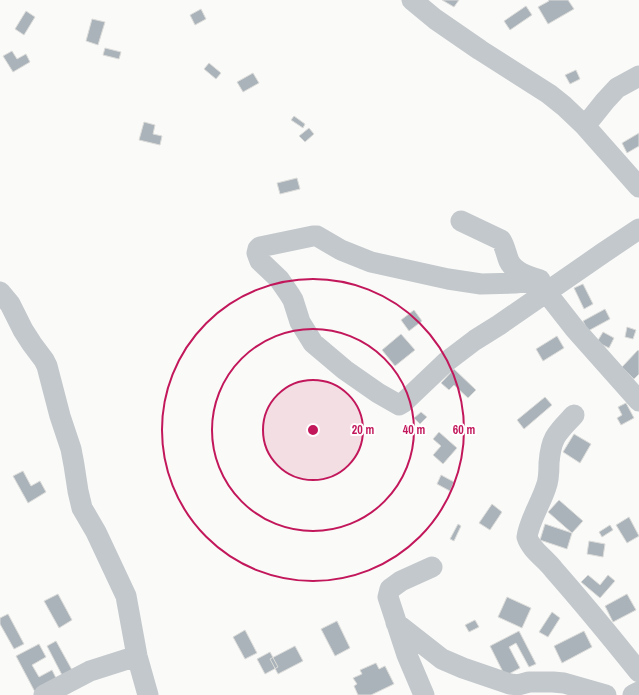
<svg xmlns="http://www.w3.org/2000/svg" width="639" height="695" viewBox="0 0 639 695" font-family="'Archivo Narrow',sans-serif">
<rect width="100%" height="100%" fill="#fafaf8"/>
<path fill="#aab3b9" stroke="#dcdcda" d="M442,0h17l-5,7z
M548,0h20l6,9 -26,15 -10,-17 11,-6z
M526,6l6,9 -22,15 -6,-9z
M201,9l5,10 -11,6 -5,-10z
M26,11l9,6 -11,18 -9,-6z
M92,19l13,3 -7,23 -12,-4z
M105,48l16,4 -2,7 -16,-4z
M12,51l5,8 9,-5 4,8 -17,10 -10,-16z
M209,63l12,10 -5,6 -12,-10z
M576,70l4,9 -10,5 -5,-9z
M253,73l6,10 -16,9 -6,-10z
M294,116l11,8 -2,4 -12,-8z
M144,122l11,3 -2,9 9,2 -2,9 -21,-5z
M309,128l5,6 -9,8 -6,-6z
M639,133v13l-12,7 -5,-10z
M297,178l3,11 -20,5 -3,-11z
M583,284l10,20 -9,5 -10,-21z
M605,309l5,10 -22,12 -5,-10z
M414,310l8,11 -13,10 -8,-11z
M627,327l9,3 -3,9 -8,-2z
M603,332l11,6 -5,10 -12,-6z
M401,334l14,16 -20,16 -13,-16z
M557,336l7,12 -21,13 -7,-12z
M638,350l1,1v23l-5,5 -12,-12z
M454,369l22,21 -8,8 -14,-13 -5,5 -8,-7z
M545,397l7,8 -28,24 -7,-9z
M626,403l8,15 -13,7 -4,-7 5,-3 -4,-8z
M421,412l6,5 -7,7 -6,-6z
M439,432l18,16 -14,16 -10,-9 8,-9 -8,-7z
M574,434l17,10 -11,19 -17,-11z
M23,471l8,15 9,-5 6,11 -18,11 -15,-27z
M441,475l13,7 -4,9 -13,-7z
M559,500l24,21 -11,12 -24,-21z
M492,504l10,8 -12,18 -11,-7z
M629,517l10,19 -12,7 -11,-18z
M458,524l3,2 -7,15 -4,-2z
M545,524l27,9 -5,16 -27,-9z
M610,525l3,5 -11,7 -3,-5z
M589,541l16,3 -2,13 -16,-3z
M588,575l12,10 8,-10 7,6 -15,17 -19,-16z
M58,594l14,26 -13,8 -15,-27z
M627,594l9,16 -23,12 -8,-16z
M507,597l24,11 -9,20 -24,-11z
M552,612l8,6 -12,19 -9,-5z
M8,614l16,30 -10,5 -14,-25v-6z
M475,620l4,7 -10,5 -4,-7z
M337,621l13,27 -15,8 -14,-27z
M245,630l12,23 -12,6 -12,-22z
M519,631l17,33 -7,3 -13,-24 -7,4 11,21 -15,8 -15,-30z
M584,631l8,16 -30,16 -8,-17z
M56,641l16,29 -10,5 -15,-29z
M39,644l7,13 -14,8 7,12 13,-7 5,10 -22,12 -19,-36z
M295,646l8,15 -25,13 -8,-15z
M270,652l8,15 -13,7 -8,-15z
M376,663l3,6 6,-3 9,18 -23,11h-13l-4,-9 3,-2 -4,-6 9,-4 -2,-4z"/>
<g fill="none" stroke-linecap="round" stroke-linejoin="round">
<path stroke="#c3c8cc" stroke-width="21" d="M412,0l23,19 45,31 69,44 15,12 21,20 54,61
M585,126l20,-25 12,-13 22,-12
M461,221l40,19c4,6 5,14 8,21 5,11 20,16 31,19
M540,280l-25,3 -34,1 -33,-5 -77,-17 -30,-12 -24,-14h-4l-53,11 -2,2 -1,4 3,8 19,18 11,16 3,5 7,22 13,21 32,27 33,23 21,12 5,-3 42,-40 29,-22 24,-15 104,-72 36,-24
M0,292l10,12 13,26 9,14 12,16 3,6 13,50 11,33 3,16 4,26 4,17 14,24 30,64 11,60 11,39
M546,292l29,37 64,72
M574,415c-17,18 -23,22 -25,48 0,8 0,17 -3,24 -5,16 -17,34 -19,50 4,13 19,22 27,33 29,33 57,67 85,102
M396,623l46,36 21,9 47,16 8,1 11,-3h24l11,1 42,12
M44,695l46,-24 47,-15
M424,695l-17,-40 -19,-58 2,-8 11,-8 31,-14
M633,695l6,-3"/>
</g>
<circle cx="313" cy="430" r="50" fill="#c2185b" fill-opacity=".12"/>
<g fill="none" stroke="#c2185b" stroke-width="2">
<circle cx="313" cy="430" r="50"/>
<circle cx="313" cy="430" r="101"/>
<circle cx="313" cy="430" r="151"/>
</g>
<circle cx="313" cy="430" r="6" fill="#c2185b" stroke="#fff" stroke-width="2"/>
<g font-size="12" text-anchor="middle" font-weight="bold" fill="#c2185b" stroke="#fff" stroke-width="4" stroke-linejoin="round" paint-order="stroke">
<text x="363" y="434">20 m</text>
<text x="414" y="434">40 m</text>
<text x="464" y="434">60 m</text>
</g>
</svg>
